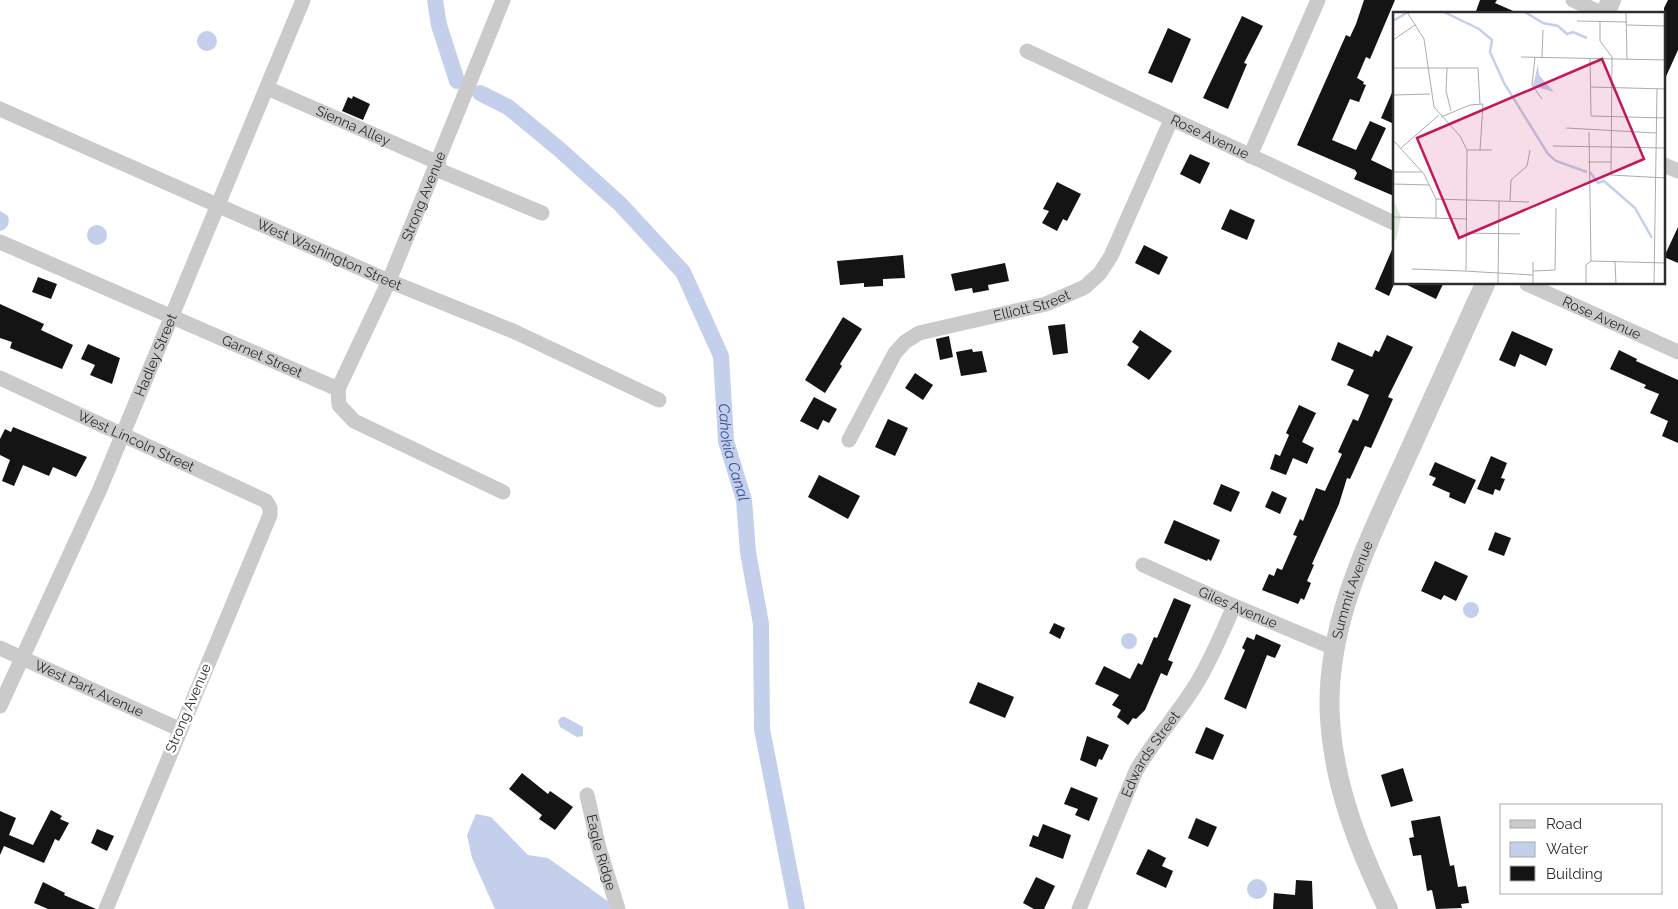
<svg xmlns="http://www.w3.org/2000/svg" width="1678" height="909" viewBox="0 0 1678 909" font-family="Raleway,sans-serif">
<rect width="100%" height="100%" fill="#fff"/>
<path fill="#c4cfec" d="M197 41a10 10 0 1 1 20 0a10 10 0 1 1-20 0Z
M0,211l8,5c2,7 0,13 -8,15z
M87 235a10 10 0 1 1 20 0a10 10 0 1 1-20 0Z
M1463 610a8 8 0 1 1 16 0a8 8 0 1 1-16 0Z
M1121 641a8 8 0 1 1 16 0a8 8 0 1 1-16 0Z
M561,717h4l18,10v9l-6,1 -17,-10 -2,-6z
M476,814l15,3 37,38 20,3 61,44 1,7h-115l-23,-51 -5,-23z
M1247 889a10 10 0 1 1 20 0a10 10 0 1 1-20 0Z"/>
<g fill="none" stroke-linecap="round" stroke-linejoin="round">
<g stroke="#c4cfec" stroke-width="16">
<path d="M435,0l4,25 18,56"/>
<path id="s1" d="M480,93l28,14 51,42 61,55 63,68 38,84 5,85 18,59 4,52 13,72 1,105 35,180"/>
</g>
</g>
<path fill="#141414" d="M1364,0h31l-25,59 -4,-2 -9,21 7,4 -1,2 3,1 -7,17 -9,-3 -18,41 24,10 14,-29 16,7 -15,32 23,11v25l-40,-17 3,-6 -2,-3 -58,-25 49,-110 4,2 6,-13z
M1480,0h17l-2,3 25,11h-45z
M1668,0h10v50l-14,31v-73z
M1242,16l21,10 -19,37 3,1 -19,45 -25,-11z
M1168,28l23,11 -19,44 -24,-10z
M1394,88v36l-13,-6z
M353,96l17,8 -7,16 -21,-9 6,-14 4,2z
M1190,154l20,9 -10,21 -20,-10z
M1057,182l24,12 -14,27 -4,-2 -6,12 -15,-8 7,-12 -6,-2z
M1230,209l25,11 -8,20 -26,-11z
M1678,227v36l-14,-6z
M1144,245l24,12 -9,18 -24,-12z
M1394,245v39l-5,12 -14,-7z
M903,255l2,23 -22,1v7l-19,1v-4l-24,2 -3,-24z
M1005,263l4,18 -21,4 1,5 -16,3 -1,-5 -17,3 -4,-17z
M38,277l19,7 -6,15 -19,-7z
M1405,284h38l-7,15z
M0,304l44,20 -3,6 32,15 -11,24 -52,-21 2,-6 -12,-4z
M843,317l19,12 -22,35 2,2 -17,27 -20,-13z
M1065,324l3,29 -15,2 -5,-29z
M1140,330l32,21 -23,29 -22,-15 12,-18 -7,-5z
M1512,331l41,18 -7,17 -26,-12 -5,13 -16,-7z
M1387,335l26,12 -25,50 5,2 -22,49 -6,-2 -15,33 -3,-1 -8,26 -27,60 2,1 -7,16 4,2 -7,17 -3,-2 -3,6 -36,-14 7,-16 5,2 3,-8 5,2 15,-34 -4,-1 7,-16 3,2 13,-33 9,3 17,-37 -4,-2 15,-33 5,2 11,-26 -22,-10 7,-15 -23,-10 7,-18 34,15 3,-7 4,2z
M949,336l4,21 -13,3 -4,-21z
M88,344l32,14 -8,26 -22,-9 5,-10 -14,-6z
M972,349l1,3 9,-1 5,21 -26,4 -5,-24z
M1619,350l18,9 -1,2 42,19v63l-16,-7 6,-15 -18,-8 9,-19 -15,-6 2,-3 -36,-16z
M915,373l18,12 -10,15 -18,-12z
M814,397l23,12 -8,14 -6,-3 -5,10 -18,-9z
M1299,405l17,8 -14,29 12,6 -7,16 -14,-6 -7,17 -16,-6 5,-15 5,2 9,-21 -3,-2z
M888,419l20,9 -13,28 -20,-9z
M13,427l74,30 -11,20 -23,-10 -4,9 -26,-11 -9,21 -12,-5 8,-21 -10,-5v-16l5,-10 6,3z
M1491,456l16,7 -6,15 4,1 -5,12 -5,-2 -2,6 -16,-6z
M1435,462l41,18 -11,24 -16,-7 1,-4 -18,-8 4,-7 -7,-3z
M819,475l41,21 -12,23 -40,-22z
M1221,484l19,8 -9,20 -18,-8z
M1272,491l15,7 -7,16 -15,-7z
M1174,520l46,20 -9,21 -3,-2 -1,2 -43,-18z
M1495,532l16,6 -7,18 -16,-6z
M1435,561l33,15 -12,25 -12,-6 -3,5 -20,-9z
M1174,598l17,7 -23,55 5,2 -6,14 -6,-3 -16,37 -9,9 -3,-1 -5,7 -11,-8 4,-7 -9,-5 7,-10 -24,-11 9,-18 26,13 8,-16 4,2 12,-28 3,1z
M1054,623l11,5 -5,11 -11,-6z
M1256,634l25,11 -6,13 -8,-3 -21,54 -22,-10 21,-49 -3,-2 5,-11 7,3z
M978,682l36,15 -9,21 -36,-15z
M1206,727l18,8 -11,25 -18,-7z
M1087,736l22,9 -7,15 -3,-1 -3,8 -16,-7z
M1403,768l10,33 -22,6 -10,-32z
M522,773l26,21 2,-3 3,2 20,14 -18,23 -16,-11 3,-4 -33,-26z
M1071,787l27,11 -9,23 -14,-6 3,-6 -14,-5z
M51,810l11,6 -2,3 9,4 -10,18 -4,-2 -11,24 -40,-17 -4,9v-44l16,7 -7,17 24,10z
M1440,816l10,50 4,-1 4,22 8,-1 3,17 -8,1 1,4 -26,1 -4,-19 -5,1 -6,-36 -8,1 -4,-18 5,-1 -3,-16z
M1196,818l21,9 -9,20 -20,-9z
M1043,824l28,11 -8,24 -34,-13 4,-11 5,2z
M97,829l17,7 -7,15 -16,-8z
M1148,849l18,9 -4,8 11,5 -7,17 -30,-14z
M1036,877l19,9 -11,23h-10l-11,-6z
M1296,880l16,1 1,28h-40l1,-16 21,2z
M43,882l22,11 -1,2 32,14h-48l-14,-6z"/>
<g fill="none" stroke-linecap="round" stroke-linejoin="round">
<g stroke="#cacaca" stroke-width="15">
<path d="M1573,0l30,14"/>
<path id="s2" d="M1027,51l367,172"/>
<path id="s3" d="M267,88l172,75"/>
<path id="s4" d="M0,109l389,172 124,50 146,69"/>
<path d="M1250,156l68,-156"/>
<path d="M1664,165l14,6"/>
<path d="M436,169l106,44"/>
<path id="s5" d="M0,242l338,147 1,16 15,16 149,71"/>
<path id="s6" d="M1527,284l151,68"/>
<path id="s7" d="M0,378l266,123 4,7v7l-164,394"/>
<path id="s8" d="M338,389l51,-108 114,-281"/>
<path id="s9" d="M849,440l46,-87 10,-11 14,-9 127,-29 39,-17 15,-14 11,-17 60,-136"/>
<path id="s10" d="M1143,565l91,41 100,42"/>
<path id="s11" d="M0,648l179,81"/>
<path id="s12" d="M0,706l100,-217 203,-489"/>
<path id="s13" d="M587,795l12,53 19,61"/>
<path id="s14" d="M1079,909l57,-138c17,-30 41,-56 59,-85 16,-25 27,-53 39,-80"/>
</g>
<g stroke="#cacaca" stroke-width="20">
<path d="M1605,14l6,-14"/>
<path id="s15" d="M1388,909c-29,-60 -54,-123 -58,-190 -6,-93 40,-181 77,-263 26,-57 52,-115 78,-172"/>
</g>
</g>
<g text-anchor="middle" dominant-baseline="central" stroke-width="5" stroke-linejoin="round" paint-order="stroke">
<g font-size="14" fill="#2d2d2d" stroke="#fff">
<text stroke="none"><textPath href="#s3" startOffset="94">Sienna Alley</textPath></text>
<text stroke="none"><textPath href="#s2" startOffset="202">Rose Avenue</textPath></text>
<text stroke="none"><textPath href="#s8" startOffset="211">Strong Avenue</textPath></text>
<text stroke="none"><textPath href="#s4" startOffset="360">West Washington Street</textPath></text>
<text stroke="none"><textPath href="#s9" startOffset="246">Elliott Street</textPath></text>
<text stroke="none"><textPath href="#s6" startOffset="82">Rose Avenue</textPath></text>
<text stroke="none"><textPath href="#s12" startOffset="384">Hadley Street</textPath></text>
<text stroke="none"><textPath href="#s5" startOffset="286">Garnet Street</textPath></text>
<text stroke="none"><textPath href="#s7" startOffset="150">West Lincoln Street</textPath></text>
<text stroke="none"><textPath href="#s15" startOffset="332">Summit Avenue</textPath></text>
<text stroke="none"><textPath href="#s10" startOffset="104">Giles Avenue</textPath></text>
<text stroke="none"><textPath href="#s11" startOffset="98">West Park Avenue</textPath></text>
<text transform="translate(188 708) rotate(-67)">Strong Avenue</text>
<text stroke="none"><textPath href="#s14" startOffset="171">Edwards Street</textPath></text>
<text stroke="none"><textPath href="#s13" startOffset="59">Eagle Ridge</textPath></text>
</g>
<g font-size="15" font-style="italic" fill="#385091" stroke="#fff">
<text stroke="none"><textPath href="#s1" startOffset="462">Cahokia Canal</textPath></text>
</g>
</g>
<g transform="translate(1393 12)">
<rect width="272" height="272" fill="#fff"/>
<path d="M0,187l8,18 -5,23 -3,-1z" fill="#ddebd9"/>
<path d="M145,52l1,11 15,17 -21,-6z" fill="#c4cfec"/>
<path fill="none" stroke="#c4cfec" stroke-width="2.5" d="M51,0l35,17 13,11 -2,12 14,31 44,71 8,7 31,11M132,0l18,11 15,3 9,8 6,-2 14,6M0,9l15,-9M197,160l8,11 6,-2 31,27 17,30"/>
<path fill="none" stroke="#ababab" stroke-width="1" d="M14,0l17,27 10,68 26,29 7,14 -1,120M233,0l1,47M184,9l50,1M207,10v19l12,16 -1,118 55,3M234,13l39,1M0,28l22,-15M128,45l145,3M142,45l-3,28 10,14M149,46l1,-28M197,46l1,58 75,2M0,56h85l2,36M54,56l-1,23 5,20M198,75l75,2M0,83l37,-1M48,105l29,-12 13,-1 -3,46M173,116l90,5M196,120l2,129M0,128l31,34 12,25v19M160,134l113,2M8,136l38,-33M74,138h25M195,150h23M0,160h29M0,172l36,1M43,187l93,3M117,189l1,-21 16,-14 3,-16M0,205l74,2M74,221l53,1M198,249l75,2M222,250l1,22M19,257l52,2M71,259l69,4M140,259l22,-1 1,-62M105,272l1,-83M140,272v-22M193,272v-19l5,-4M261,272l3,-195"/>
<path fill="#c2185b" fill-opacity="0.15" stroke="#c2185b" stroke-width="2.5" d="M209,47l42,100 -185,79 -42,-100z"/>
<rect width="272" height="272" fill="none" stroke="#2d2d2d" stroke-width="2.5"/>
</g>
<rect x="1500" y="804" width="162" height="90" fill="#ffffff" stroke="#ababab"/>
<rect x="1510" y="820" width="25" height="8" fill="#cacaca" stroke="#ababab"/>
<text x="1546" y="829" font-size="15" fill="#2d2d2d">Road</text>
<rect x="1510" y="842" width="25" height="15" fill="#c4cfec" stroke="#ababab"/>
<text x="1546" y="854" font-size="15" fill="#2d2d2d">Water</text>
<rect x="1510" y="866" width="25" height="15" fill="#141414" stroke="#ababab"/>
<text x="1546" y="879" font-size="15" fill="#2d2d2d">Building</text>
</svg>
